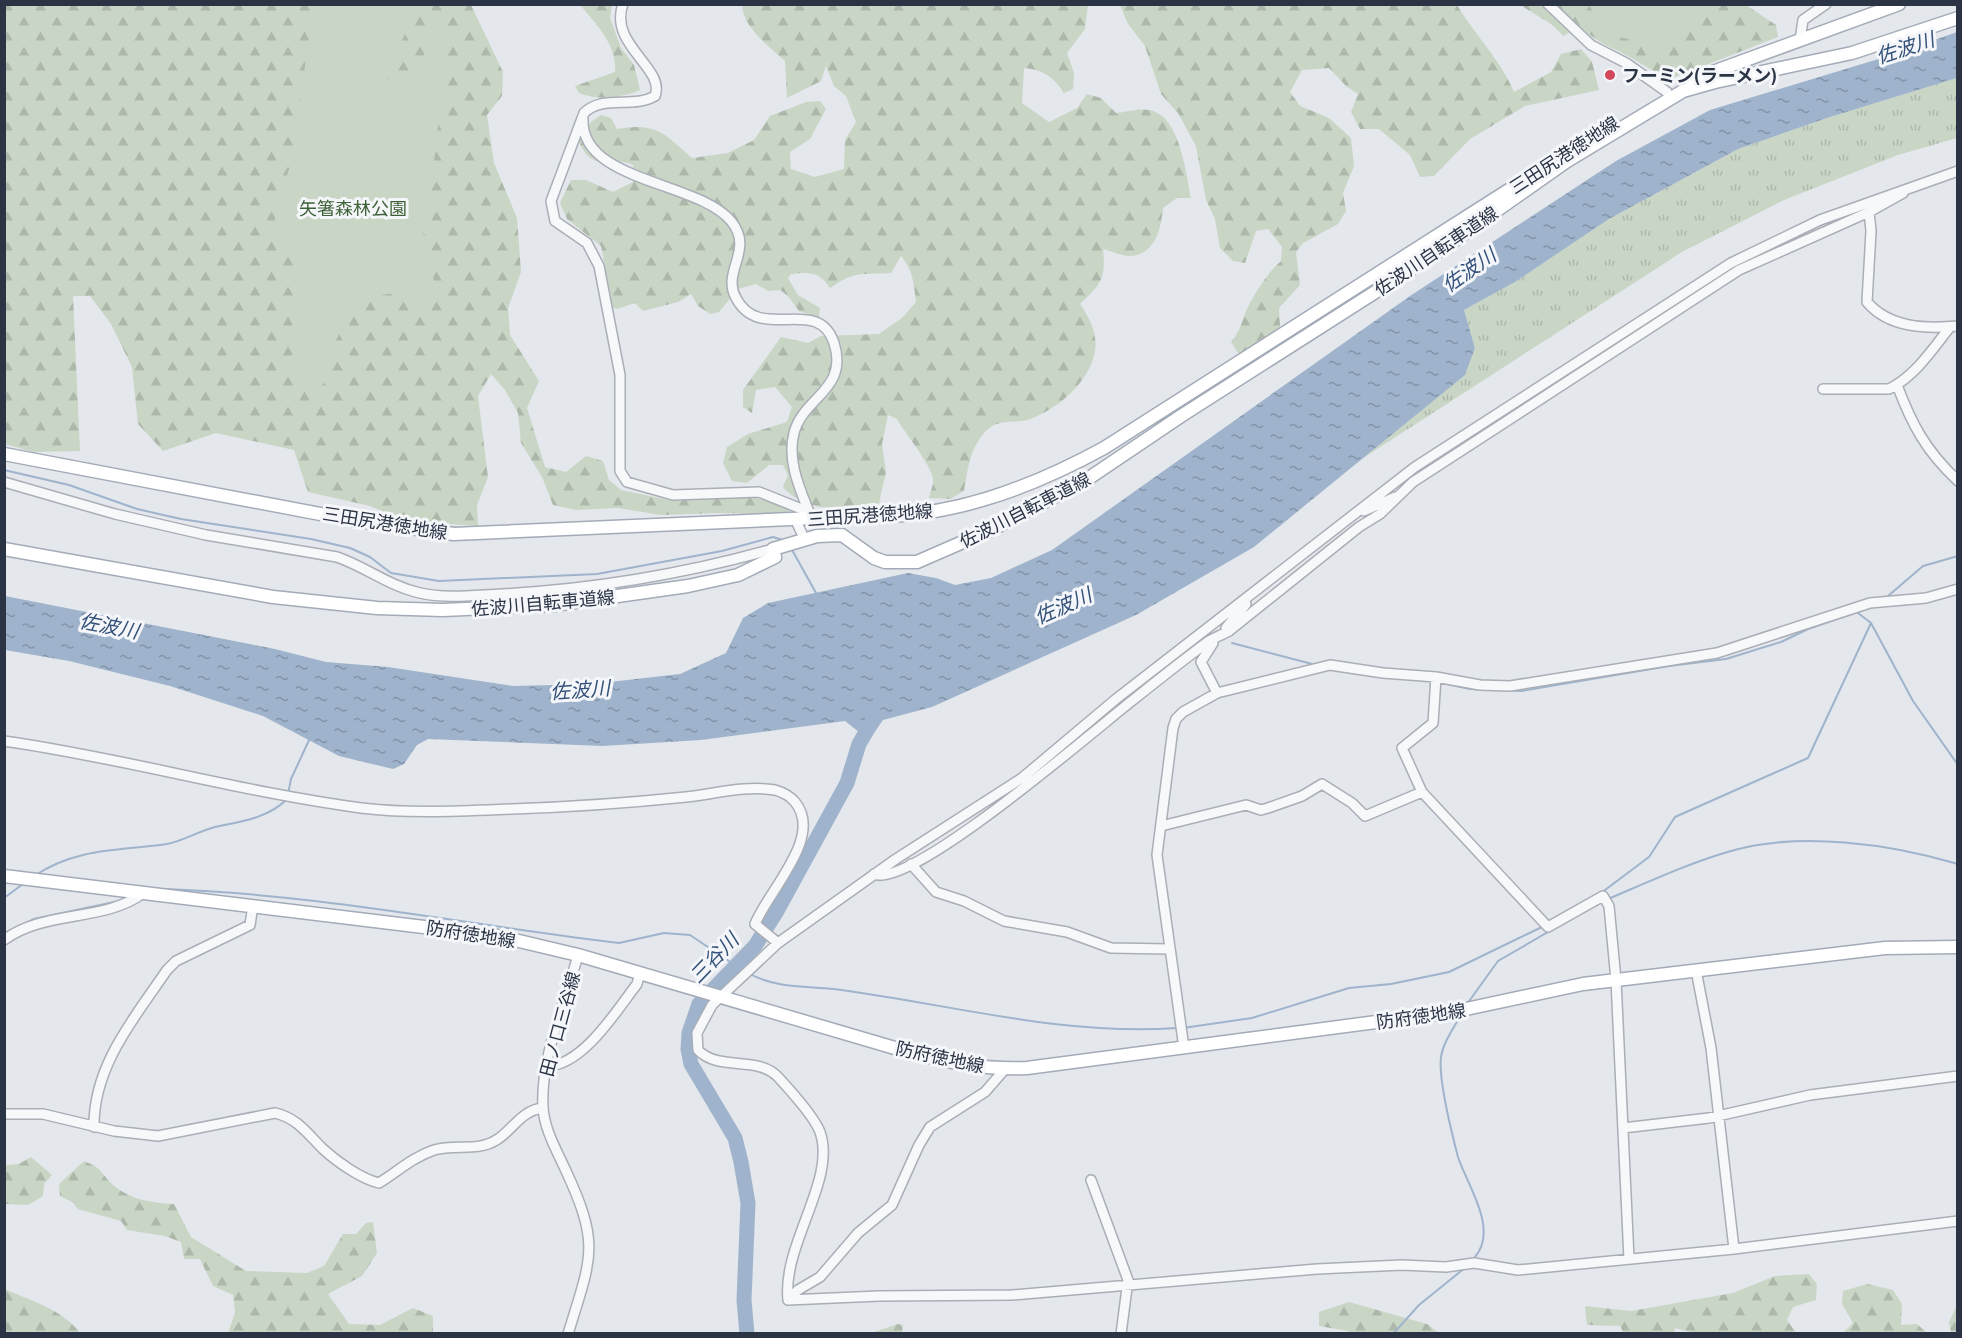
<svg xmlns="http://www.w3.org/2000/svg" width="1962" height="1338" viewBox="0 0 1962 1338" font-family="'Public Sans','Noto Sans JP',sans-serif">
<defs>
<pattern id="grass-tufts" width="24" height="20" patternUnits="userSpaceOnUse" patternTransform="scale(1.5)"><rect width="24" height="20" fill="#c9d6c5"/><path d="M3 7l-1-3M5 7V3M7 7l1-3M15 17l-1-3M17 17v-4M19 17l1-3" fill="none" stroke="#adb8ab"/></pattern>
<pattern id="forest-firs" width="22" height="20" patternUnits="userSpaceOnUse" patternTransform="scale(1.5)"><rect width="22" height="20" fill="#c9d6c5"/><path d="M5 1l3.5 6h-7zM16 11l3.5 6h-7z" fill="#adb8ab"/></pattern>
<pattern id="water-ripples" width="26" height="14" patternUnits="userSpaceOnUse" patternTransform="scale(1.5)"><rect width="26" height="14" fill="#9fb4cc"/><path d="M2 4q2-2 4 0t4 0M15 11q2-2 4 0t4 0" fill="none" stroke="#8293a7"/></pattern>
</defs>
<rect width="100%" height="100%" fill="#e4e7ec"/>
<path fill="url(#grass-tufts)" d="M1957,78v60l-59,17 -114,45 -102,52 -322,208 105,-86 10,-26 -11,-38 51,-28 94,-63 129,-70 92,-32z"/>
<path fill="url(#forest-firs)" d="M742,4l346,1 -3,24 -18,24 7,20 -1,16 -9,4c-9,-15 -22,-24 -40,-25l-2,35 27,19 28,-14 10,-14 14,4 15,15c10,-1 23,-5 33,-3 31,5 37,63 42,88h-14l-14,10c-2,20 -7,45 -31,48 -8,1 -21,-5 -29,-7 3,30 -2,35 -23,55 9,13 18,30 15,47 -5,31 -39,60 -68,69 -12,3 -28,-1 -39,9 -18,17 -20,39 -24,62l-14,8 -21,-1c1,-6 5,-13 4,-19 -2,-15 -27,-44 -36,-60l-9,-4 -6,29 4,28 -7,31c-27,11 -77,8 -96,-16l5,-12 -5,-10h-14l-22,18 -15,-2 -9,-18 4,-16 21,-13 39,-12 5,-15 -17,-20 -19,3 -4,23 -9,-6v-17l38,-53 27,6 13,-7 58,-2 23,-16 14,-16c-2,-18 -3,-32 -15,-46l-10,17c-29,2 -35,-3 -61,15 -11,-17 -20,-16 -39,-14l-3,4 10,17 22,13 -1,10 -20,-7 -11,-15 -8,-6 -12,1 -12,-7 -18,5 -19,23 -9,2 -12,-8 -7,-12 -13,8 -35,9 -8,-8 -18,6 -4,-2 -12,-61 -34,-27 -7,-16 11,-23h15l27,12 20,-10v-17c-29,-11 -39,10 -55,-25l13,-18 10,-7 10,3 6,11c39,-7 47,4 75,29l36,-5 26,-13 16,-24 36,-14 14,-1 6,8 -16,30 -20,13 1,17 24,8 29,-8 1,-29 11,-18 -10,-26 -12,-10 -8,-20 -5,15 -34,17 -2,-37c-15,-14 -43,-34 -43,-57z
M4,5h467l32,67 -1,24 -15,19 7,48 23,55 4,54 -13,36 2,27 29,46 -12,27 18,59 21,5 20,-16 17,5 6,19 12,10 52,11 74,-5 44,11 -3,7 -71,-1 -56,2 -43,-7 -42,2 -23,-5 -11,-28 -21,-34 -3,-30 -13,-23 -14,-16 -13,22 10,81 -11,28 1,21 -71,-5 -37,-15 -62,-14 -14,-42 -78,-17 -53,18 -25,-27 -6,-57 -21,-43 -21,-28h-17l7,155 -47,1 -28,-8z
M580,5h32l-2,13 11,30 13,17 6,25c-19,8 -41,11 -61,3l-4,-7 40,-14c2,-27 -18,-47 -35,-67z
M1120,5h337c18,30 43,54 57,87l37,-20 10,-18 20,-5 11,13 7,28 -74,16 -55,33 -36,37 -14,1 -10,-22 -31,-26h-19l-9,-17 7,-18 -12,-8 -17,-18 -27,2 -12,22 10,14 29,12 22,20 3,28 -11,27 3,18 -8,13 -35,19 -7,9 4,33 -21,23 1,19 -41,27 -8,-12c12,-14 11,-25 19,-39 7,-13 20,-33 31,-42l1,-14 -14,-18 -12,2 -11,32 -12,-2 -13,-13 -5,-29 -9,-19 -10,-54 -18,-33 -17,-19 -16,-48 -17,-22z
M1521,5h225l30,20 2,12 -103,40c-21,-2 -32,-14 -51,-23 -18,-9 -28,-13 -44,-27l-17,9c-12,-16 -26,-19 -42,-31z
M31,1157l21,18 -8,9 -1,12 -15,9 -23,-1v-39l14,-1z
M84,1161c16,7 14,7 25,20 17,18 41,22 65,23l17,33 55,34 61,2 17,-7 19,-32h13l10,-11 7,-1 4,31 -15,23 -34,18 21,30 31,1 33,-17 20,8v17h-205l7,-21 -2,-17 -20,-9 -13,-27h-16l-3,-17 -16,-6 -38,-6 -6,-9 -43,-12 -4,-6 -14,-7 -1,-12z
M1809,1274l8,10 -1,16 -23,7 -6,13 9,13 -98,1 -23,-6 -1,5 -50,1 -4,-8 -33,-1 -2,-19 46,5 102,-18 42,-17z
M1867,1284l26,6 9,14 -1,21 16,-1 10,9h-84l10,-10 -11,-19 1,-13z
M4,1289c26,11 59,21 76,44h-75z
M1349,1302l78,22 12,9h-89l-2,-2 -29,-5v-14z
M1957,1305v28h-6l-2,-11z
M898,1324l5,1 -1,8h-31z"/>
<path fill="#c9d6c5" d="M313,5h105l-32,71 13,17 20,-26 16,-42 9,4 4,10 -20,175 -5,17 13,59 -14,11c-6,-3 -14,-7 -22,-7 -30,-4 -54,23 -65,49 -9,20 2,42 -25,48l-12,-6 -6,-10 1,-119 -13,-10 -7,-12 4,-29 16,-48z
M1589,5l126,-1 1,2c-13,12 -27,27 -44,34 -19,7 -58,0 -71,-15 -5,-6 -8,-14 -12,-20z"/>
<path fill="url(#water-ripples)" d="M1957,32v46l-127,39 -92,32 -129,70 -94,63 -51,28 11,38 -10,27 -211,172 -118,68 -204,92 -49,13 -14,20 -24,-19 -144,19 -98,6 -175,-7 -11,6 -13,19 -11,5 -54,-13 -76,-40 -93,-30 -101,-25 -64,-11v-54l270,53 51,13 62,5 125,19 79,-2 88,-10 46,-21 17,-35 25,-15 140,-30 28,5 19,7 36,-7 61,-28 358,-254 206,-135 94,-51 175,-53z"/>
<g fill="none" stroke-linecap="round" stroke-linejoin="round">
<path stroke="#9fb4cc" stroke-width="2" d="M4,470l65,15 68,24 44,10 130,20 39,9 20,9 21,16 48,8 158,-7 125,-23 51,-14 13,4
M791,548l25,45
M1888,596l35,-30 35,-10
M1858,613l13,10 42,78 45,64
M1232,643l84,22
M1339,671l36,5
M1438,682l32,7 51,2 148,-25 57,-7 55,-17 27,-13 55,-19
M288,794l3,-15 19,-41
M34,876c43,-29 87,-25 133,-32 16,-3 32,-13 48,-17 24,-5 54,-9 72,-28
M131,886l21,2
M164,889c153,5 304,36 455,54l45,-10 26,2 55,37
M1601,893l48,-36 26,-40 133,-59 63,-135
M4,898l19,-14
M1608,899c40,-17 81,-36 123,-48 69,-20 159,-7 227,13
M9,932l25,-13 85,-18 6,-4
M750,974c25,14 57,12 84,15 115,15 227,47 343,39
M1467,1004l31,-43 76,-44
M1458,1020c-7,12 -15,24 -17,37 -3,23 11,77 17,100 9,28 41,72 17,100
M1183,1028l69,-10 97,-30 42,-4 58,-12 95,-46
M1393,1334l26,-29 47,-38"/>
<path stroke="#9fb4cc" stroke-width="15" d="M747,1334l-3,-34 4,-97 -7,-41 -6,-24 -44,-74 -3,-15 1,-16 10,-29 56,-58 22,-35 70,-128 12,-39 14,-24"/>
<g stroke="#a9aeb7" stroke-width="12">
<path id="minor" d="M623,4c-15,41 43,64 32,92 -22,13 -52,-2 -71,17l-33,88 4,20 32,22 12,23 21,109v96l7,11 46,13 86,-3 50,20 4,6
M1548,4l43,41 35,18 41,29
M1800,40l3,-20 23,-16
M583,118c-4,64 115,63 148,103 24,29 -10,50 5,77 24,46 82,-4 98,45 15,47 -31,54 -40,90 -7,27 5,54 15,79
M1869,212l2,19 -4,71c22,26 59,27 91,24
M1443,244l11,-13 19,-7
M1897,385c15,40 29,66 61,96
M1823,389h66c26,-13 43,-39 61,-62
M4,482l111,32 91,21 131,22c29,10 52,29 83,36 26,6 56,2 82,1 92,-5 182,-20 271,-45
M1364,511l31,-14
M795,519l10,21
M1226,628l20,-24
M1213,643l-12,19 16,31
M4,741c120,17 237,51 357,67 49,6 102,3 151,1 58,-2 116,-6 174,-12 28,-3 61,-12 89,-7 7,2 15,6 20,12 29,35 -27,89 -40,122l23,19
M1422,792l-20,-44 31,-25 3,-46
M1161,826l85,-21 15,5 7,-2 34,-12 20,-12 30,19 13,13 57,-24 126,135 55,-31 6,10 7,74 13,279
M911,864l25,28 28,9 40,20 63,11 44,16 58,1
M874,874c35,17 224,-147 259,-174 25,-20 50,-40 76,-59 6,-4 13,-6 20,-10l130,-104 21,-13 33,-32 326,-212 130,-58 34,-19
M4,940c40,-30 99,-18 138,-46
M1696,970l15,78 23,201
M1184,1048l-27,-193 16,-127 3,-9 7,-7 34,-19 113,-28 53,8 53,4 44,8 30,1 207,-33 153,-50 56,-5 32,-9
M546,1066c36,1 71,-56 91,-82l3,-11
M4,1114h39l71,17 44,5 117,-23c22,5 32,20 48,36 13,12 38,30 56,34 18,-11 34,-26 55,-33 22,-7 43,3 64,-11 15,-10 24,-29 45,-31
M94,1127c-1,-61 41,-110 73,-157l9,-9 74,-36 3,-20
M1623,1128l86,-10 101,-23 148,-19
M1091,1180l37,100 -7,54
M788,1300c-6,-56 49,-120 32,-168 -6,-16 -30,-42 -42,-55 -21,-22 -59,-5 -80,-27l-1,-17 15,-28 66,-62 118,-84 126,-81 94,-79 299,-232 316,-204 89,-43 138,-49
M788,1300l91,-4 133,-1 305,-26 85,-4 44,2 28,-4 44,7 216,-21 224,-28
M788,1300l10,-10 22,-13 38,-44 34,-28 27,-60 11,-18 55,-35 20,-23
M568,1334c23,-76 33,-88 -2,-163 -9,-20 -22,-42 -23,-64 -3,-49 23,-106 35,-152"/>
</g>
<g stroke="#a3abb8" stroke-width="15">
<path id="major" d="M1691,80l208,-76
M4,454l348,66 102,14 405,-18c87,4 170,-27 245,-68l433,-276
M4,549l269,48 104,11 66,2 111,-5 134,-19 50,-11 37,-18 -2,-8 44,-13 25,-1 32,23 11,4h32l78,-34 94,-50 92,-62 254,-162 132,-93 116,-70 32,-9 137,-29 106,-35
M4,876l494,60 80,19 327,96c42,11 79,19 122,17l425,-56 131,-28 302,-36 73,-1"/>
</g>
<use href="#minor" stroke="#f7f8fa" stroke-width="9"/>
<use href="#major" stroke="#fff" stroke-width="12"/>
</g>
<circle fill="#d1495b" stroke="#f4f6f9" stroke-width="2" cx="1610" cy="75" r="6"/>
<g text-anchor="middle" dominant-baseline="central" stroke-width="6" stroke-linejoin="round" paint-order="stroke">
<g font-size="18" font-weight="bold" fill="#2b3445" stroke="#f4f6f9" text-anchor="start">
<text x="1622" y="75">フーミン(ラーメン)</text>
</g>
<g font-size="18" fill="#2b3445" stroke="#f4f6f9">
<text transform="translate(1564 155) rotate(-33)">三田尻港徳地線</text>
<text transform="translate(1436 251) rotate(-34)">佐波川自転車道線</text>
<text transform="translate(1025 510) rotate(-27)">佐波川自転車道線</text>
<text transform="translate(870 515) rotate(-4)">三田尻港徳地線</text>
<text transform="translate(385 523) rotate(9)">三田尻港徳地線</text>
<text transform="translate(543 603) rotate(-5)">佐波川自転車道線</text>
<text transform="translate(471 934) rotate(9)">防府徳地線</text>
<text transform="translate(1421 1016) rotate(-8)">防府徳地線</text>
<text transform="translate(560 1024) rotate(-75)">田ノ口三谷線</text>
<text transform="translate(940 1057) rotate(12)">防府徳地線</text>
</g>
<g font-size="18" fill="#3f6138" stroke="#f4f6f9">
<text x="353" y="208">矢箸森林公園</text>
</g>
<g font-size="20" font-style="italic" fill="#34527a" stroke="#f4f6f9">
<text transform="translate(1905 48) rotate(-18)">佐波川</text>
<text transform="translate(1469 270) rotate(-35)">佐波川</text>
<text transform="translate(1063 606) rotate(-24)">佐波川</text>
<text transform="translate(109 626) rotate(11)">佐波川</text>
<text transform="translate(580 690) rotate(-4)">佐波川</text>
<text transform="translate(714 958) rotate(-46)">三谷川</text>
</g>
</g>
<rect width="1962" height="1338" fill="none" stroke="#2b3445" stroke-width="12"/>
</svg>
